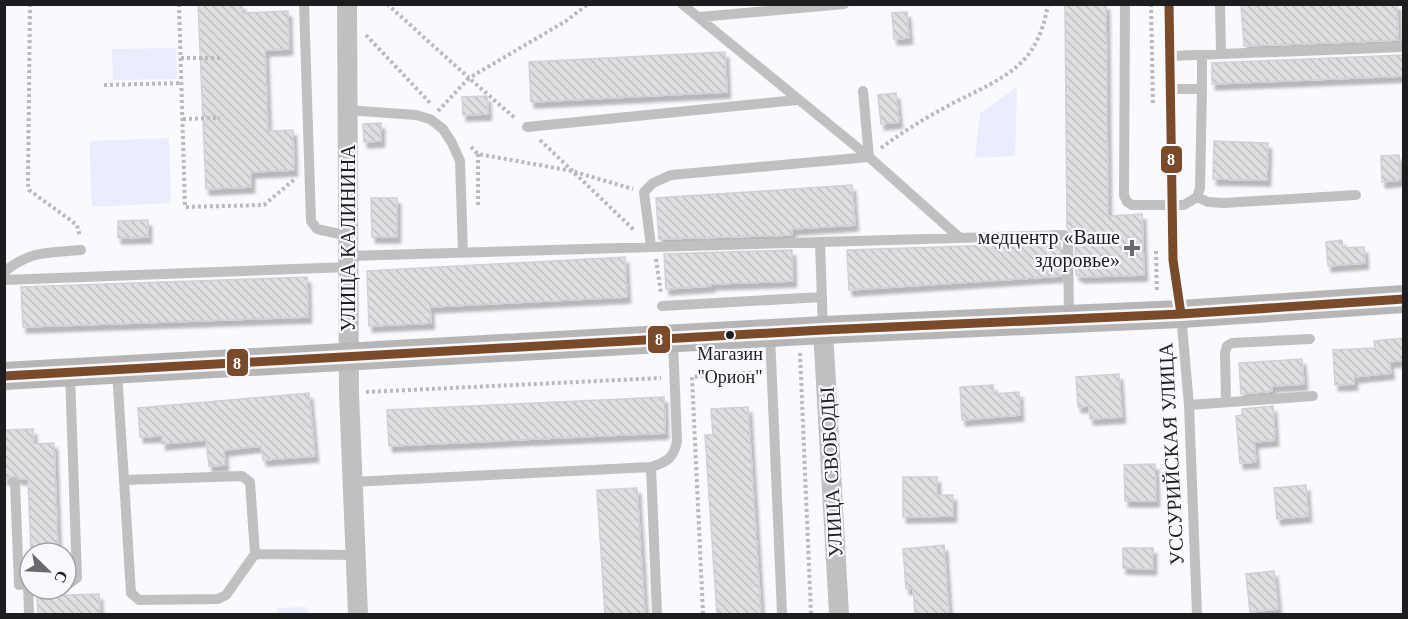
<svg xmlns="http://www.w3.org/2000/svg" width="1408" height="619" viewBox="0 0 1408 619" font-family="'Times New Roman',serif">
<defs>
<pattern id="building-back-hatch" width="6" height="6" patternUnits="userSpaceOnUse" patternTransform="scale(1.5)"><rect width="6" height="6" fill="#dfdfe2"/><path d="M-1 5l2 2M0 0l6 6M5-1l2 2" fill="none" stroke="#bfbfc2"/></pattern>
<filter id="shadow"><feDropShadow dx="3.5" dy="6" stdDeviation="1.5" flood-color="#0004"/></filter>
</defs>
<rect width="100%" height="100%" fill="#f9fafd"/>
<path fill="#ebecfe" d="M176,48l1,31 -64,1 -1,-31z
M1017,87l-2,69 -40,2 5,-45z
M169,138l2,65 -79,4 -3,-66z
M307,607l1,7h-31v-6z"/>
<path fill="url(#building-back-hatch)" stroke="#d0d1d4" stroke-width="1.5" filter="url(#shadow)" d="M198,4h44v9l46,-2 1,38 -24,1 3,81 25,-1 1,40 -43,2v15l-45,2z
M1065,4h41l2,212 34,-2 2,61 -64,2v-2h-4l-1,-36 -8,-11z
M1241,4h156l1,36 -154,6z
M907,12l2,26 -15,1 -2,-26z
M725,52l2,40 -196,10 -2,-40z
M1403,55v21l-191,8v-21z
M896,93l3,29 -18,2 -3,-29z
M487,96l1,18 -25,1 -1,-18z
M381,123v18l-17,1 -1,-18z
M1214,141l54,2 -1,37 -54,-1z
M1399,155l1,25 -18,2 -1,-26z
M852,185l3,40 -63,4v6l-133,4 -3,-41z
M371,198h26v39h-25z
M148,220v17l-30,1v-17z
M1342,240l1,8 21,-1 1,16 -37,3 -2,-24z
M1060,243l1,33 -212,14 -2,-40z
M792,250l1,31 -82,3v2l-45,3 -2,-35z
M625,257l2,40 -197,10 1,16 -62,3 -2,-55z
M307,277l1,40 -285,10 -2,-40z
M1404,338v22l-15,2 2,11 -37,4v7l-19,1 -2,-35 42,-2 -1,-7z
M1302,359l2,25 -32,2v5l-31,3 -2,-31z
M1119,374l3,43 -32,2 -1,-13 -11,1 -2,-30z
M993,385l1,9 25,-2 1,23 -58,5 -2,-33z
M309,393l6,63 -52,4 -2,-14 -37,4 1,15 -16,1 -3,-26 -44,4v-8l-22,1 -2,-29z
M664,397l1,36 -276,13 -2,-36z
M1273,406l2,34 -21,2 2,20 -16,1 -4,-47 6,-1v-6z
M748,407l13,208h-44l-12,-180h8l-2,-26z
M33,429l1,15 20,-1 4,110h-27l-3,-74h-7l-6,-3 -11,3v-49z
M1155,464l1,37h-31l-1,-36z
M903,477h34v18h16v21l-50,1z
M1306,485l2,31 -31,3 -3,-31z
M637,488l8,127h-40l-8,-125z
M944,545l5,70h-34l-2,-27 -7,1 -3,-40z
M1123,548h30v21l-30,-1z
M1274,571l4,38 -28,3 -4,-38z
M99,594l1,21h-62l-1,-19z"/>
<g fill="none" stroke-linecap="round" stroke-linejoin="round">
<path stroke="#bababc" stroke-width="4" stroke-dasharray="3 3" stroke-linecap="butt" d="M30,4l-2,180 1,6 48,35 3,12
M179,4l6,203 79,-2 32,-27
M387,4l82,74 97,-57 22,-17
M1151,4l2,102
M366,35l65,69
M181,58h39
M104,85l78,-2
M438,111l31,-33 47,41
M183,119l37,-1
M540,140l94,90
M471,147l7,7 94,17 61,18
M881,148c24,-18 48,-32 74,-46 50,-25 83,-36 93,-98
M478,154v54
M1156,251l1,41
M656,259l5,34
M800,353l11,261
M366,392l295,-14
M703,614l-11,-237 67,-5"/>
<path stroke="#c1c0c1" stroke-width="10" d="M304,4l7,217 6,8 31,7
M682,4l187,153 91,81
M1125,4l-1,191 3,7 5,3h52l13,-8 3,-9 2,-99h-33
M1169,4l2,202 2,54 8,54 8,91 8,209
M1220,4l1,50
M700,17l144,-13
M1202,55v34
M1169,56l235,-9
M347,110l69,5 14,4 13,10 9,14 8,18 3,91
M527,127l270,-27
M1197,197l11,5 16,1 132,-8
M820,242l3,88
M651,246l-7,-54 9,-9 18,-8 198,-18 -6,-66
M348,256l716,-21 4,5 1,79
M4,272c27,-22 44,-19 77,-22
M4,280l344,-13
M662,306l160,-9
M770,334l12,280
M117,372l7,108 118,-4 8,6 5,72
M1226,402l-1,-49 2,-7 5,-3 78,-4
M1189,405l124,-9
M651,467c16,-5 23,-9 26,-26l-4,-101
M124,480l7,113 8,7 79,-1 8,-4 29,-41 99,1
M351,482l300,-15 6,147
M15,483l4,102 11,-1
M66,583h4l7,-5 -7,-205
M28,584l1,30"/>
<path stroke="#c1c0c1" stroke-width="20" d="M347,4l2,389 9,221
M823,330l16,284"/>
<path stroke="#b7b5b5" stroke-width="28" d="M4,376l819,-46 358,-16 223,-15"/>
<g stroke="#f8f9fe" stroke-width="14">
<path id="bus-1" d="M1169,4l4,256 8,54
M4,376l819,-46 358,-16 223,-15"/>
</g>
<use href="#bus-1" stroke="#7a4b2a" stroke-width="9"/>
</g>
<path fill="#6a6a6d" stroke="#f8f9fe" stroke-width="2" d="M1129 239h6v6h6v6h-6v6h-6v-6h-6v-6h6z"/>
<circle fill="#1d1d20" stroke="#f8f9fe" stroke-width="2" cx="730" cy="335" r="5"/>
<g text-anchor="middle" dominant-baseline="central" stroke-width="4.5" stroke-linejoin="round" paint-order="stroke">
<g font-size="18" fill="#1d1d20" stroke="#f8f9fe">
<text x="730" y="354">Магазин<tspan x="730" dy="23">"Орион"</tspan></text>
</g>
<g font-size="20" fill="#1d1d20" stroke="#f8f9fe" text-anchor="end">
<text x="1120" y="237">медцентр «Ваше<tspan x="1120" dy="23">здоровье»</tspan></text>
</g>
<g font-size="20" fill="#1d1d20" stroke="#f8f9fe">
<text transform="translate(348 238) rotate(-90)">УЛИЦА КАЛИНИНА</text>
<text transform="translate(1171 454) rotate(-93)">УССУРИЙСКАЯ УЛИЦА</text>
<text transform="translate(831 472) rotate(-93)">УЛИЦА СВОБОДЫ</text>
</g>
</g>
<g stroke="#f8f9fe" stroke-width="2">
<rect x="1160" y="145" width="23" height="29" rx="6" fill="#7a4b2a"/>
<rect x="647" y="325" width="24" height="29" rx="6" fill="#7a4b2a"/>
<rect x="226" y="348" width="23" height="29" rx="6" fill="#7a4b2a"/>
</g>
<g font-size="16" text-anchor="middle" font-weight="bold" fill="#fff">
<text x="1171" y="165">8</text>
<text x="659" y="345">8</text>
<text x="237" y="369">8</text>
</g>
<rect width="1408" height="619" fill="none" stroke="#1d1d20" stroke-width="12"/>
<g transform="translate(48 571) rotate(114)"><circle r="28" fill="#f8f9fe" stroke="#a0a1a5" stroke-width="1.5"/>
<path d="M0-4.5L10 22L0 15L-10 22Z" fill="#6a6a6d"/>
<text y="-9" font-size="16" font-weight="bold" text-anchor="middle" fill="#1d1d20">С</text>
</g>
</svg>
